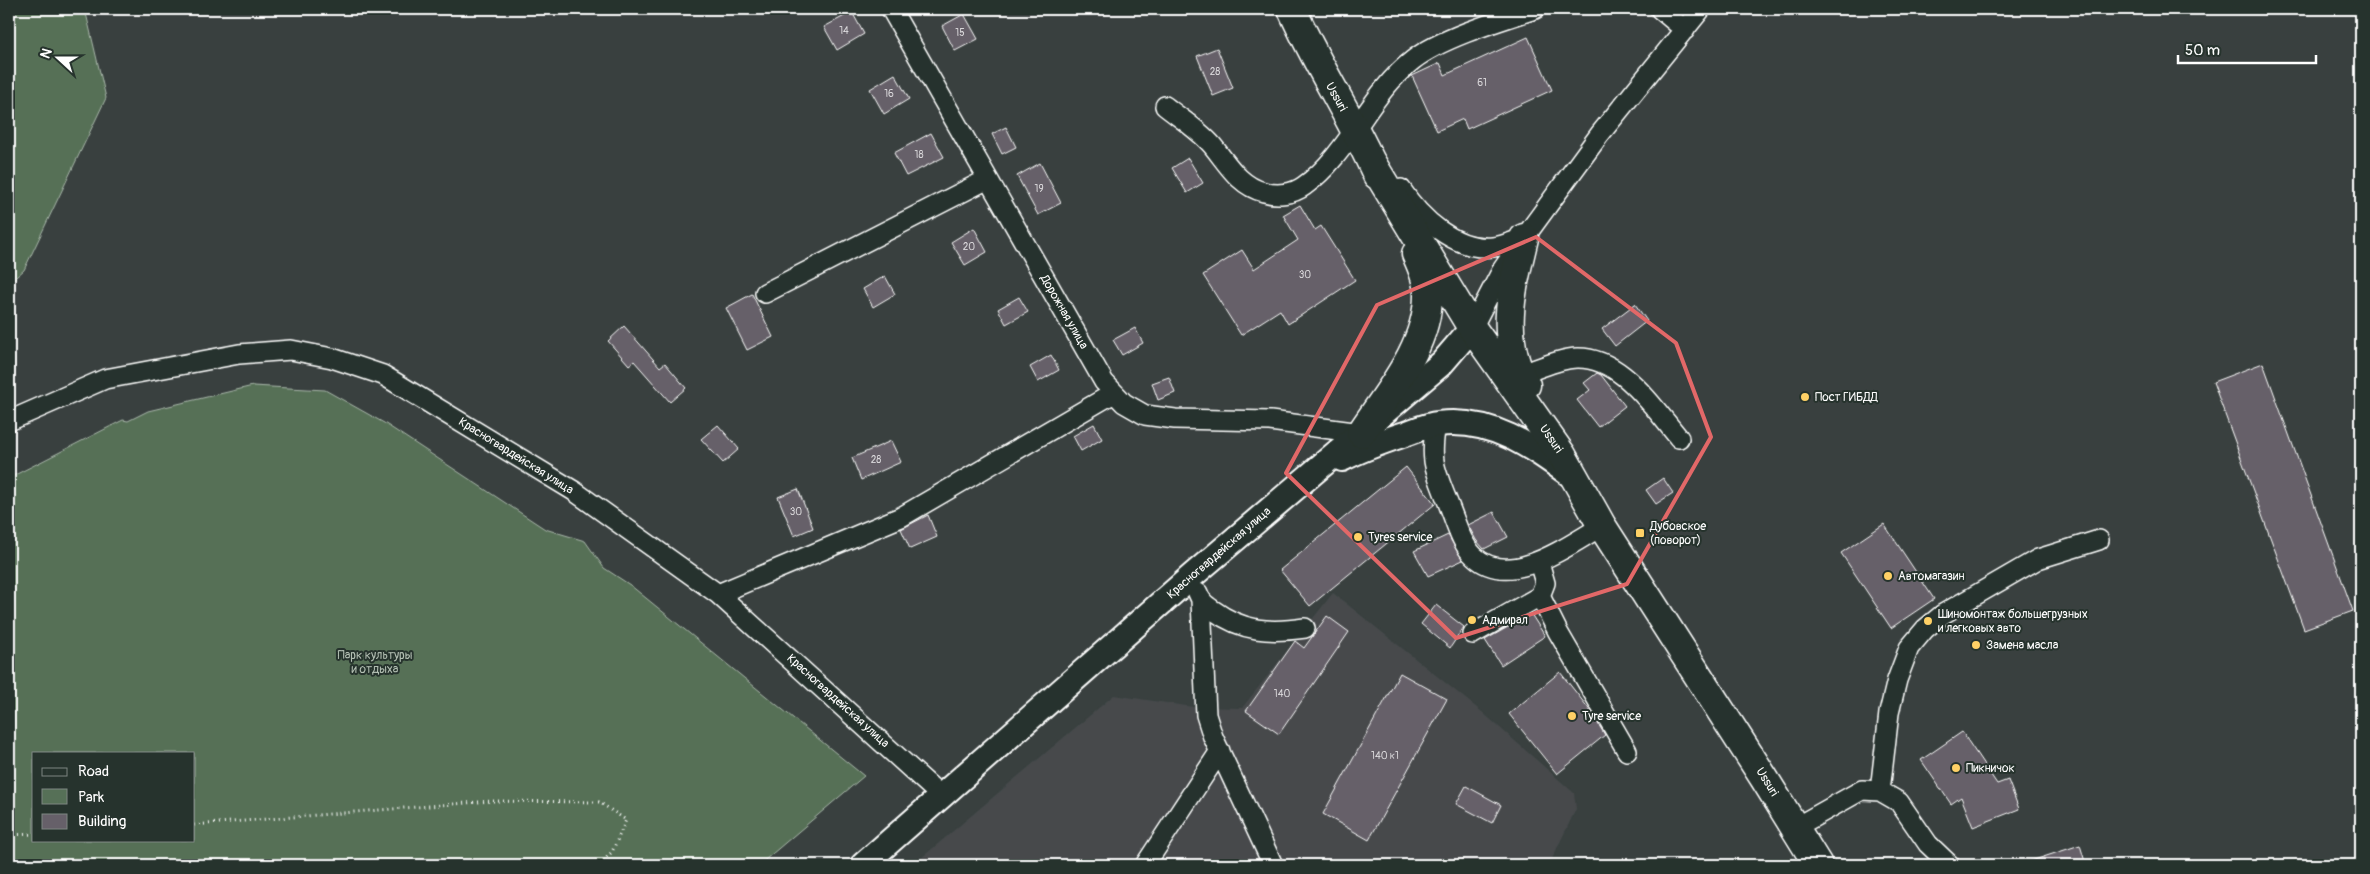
<svg xmlns="http://www.w3.org/2000/svg" width="2370" height="874" viewBox="0 0 2370 874" font-family="Pangolin,sans-serif">
<rect width="100%" height="100%" fill="#39403f"/>
<filter id="ink" filterUnits="userSpaceOnUse"><feTurbulence type="fractalNoise" baseFrequency=".02" numOctaves="2"/><feDisplacementMap in="SourceGraphic" scale="10" xChannelSelector="R" yChannelSelector="G"/><feConvolveMatrix kernelMatrix="1 2 1 2 8 2 1 2 1" color-interpolation-filters="sRGB"/></filter>
<g filter="url(#ink)">
<path fill="#464a4c" d="M1333,593l149,119 92,81 2,16 -27,56h-636l201,-170 79,12 49,1z"/>
<path fill="#567057" stroke="#aab8ab" fill-rule="evenodd" d="M9,9h76l21,89 -82,172 -15,13z
M253,386l72,4 59,33 161,106 40,12 19,27 26,17 234,191 -105,89h-750v-387l114,-58 5,1 20,-10zM34,753h160v87h-160z"/>
<path fill="#666069" stroke="#fff" d="M852,12l12,22 -27,16 -13,-23z
M964,14l14,25 -23,12 -13,-25z
M1528,37l24,53 -85,39 -4,-10 -26,12 -25,-55 28,-13 5,12z
M1217,48l16,40 -20,8 -16,-40z
M895,74l14,25 -25,15 -14,-25z
M1006,127l10,20 -14,7 -10,-20z
M931,133l13,24 -38,19 -12,-23z
M1188,158l15,25 -16,10 -15,-25z
M1040,163l21,40 -23,12 -21,-39z
M1300,205l15,25 6,-4 34,54 -67,44 -8,-14 -39,25 -38,-60 39,-25 12,19 44,-29 -15,-25z
M974,228l13,24 -22,13 -14,-23z
M885,276l10,18 -22,13 -10,-18z
M752,294l21,43 -26,13 -21,-42z
M1019,297l9,15 -22,12 -8,-15z
M1635,304l12,17 -32,25 -13,-17z
M624,326l36,41 5,-4 21,25 -16,14 -36,-41 -5,4 -21,-24z
M1135,328l8,15 -21,12 -9,-15z
M1051,355l8,15 -21,12 -8,-15z
M2263,363l90,248 -49,18 -91,-247z
M1597,373l4,2 24,31 -27,21 -21,-27 13,-10 -6,-7z
M1169,377l6,16 -17,7 -6,-17z
M1094,424l8,15 -21,12 -8,-15z
M718,425l21,24 -16,14 -22,-24z
M891,441l10,21 -40,18 -9,-22z
M1406,467l29,37 -125,102 -30,-36z
M1663,478l10,15 -17,11 -10,-14z
M798,489l15,39 -19,8 -16,-39z
M1494,512l14,25 -24,12 -8,-9 -8,-15z
M928,515l9,22 -27,12 -9,-20z
M1884,524l50,75 -43,29 -50,-75z
M1448,535l15,25 -35,16 -14,-25z
M1436,605l28,22 -14,21 -29,-24z
M1531,614l14,22 -44,29 -16,-25z
M1327,616l22,16 -70,102 -33,-23 49,-70 9,7z
M1560,672l29,37 16,26 -48,39 -48,-60z
M1400,673l47,26 -78,141 -46,-26z
M1962,732l35,52 11,-4 11,29 -46,18 -12,-30 -10,7 -30,-44z
M1466,786l35,19 -9,18 -36,-19z
M2080,845l6,20h-58v-3z"/>
<g fill="none" stroke-linecap="round" stroke-linejoin="round">
<g stroke="#fff" stroke-width="22">
<path id="minor" d="M891,9l213,373 20,21 21,12 30,4 95,2 91,12
M1660,9l25,21
M1165,106c15,12 34,24 47,39 15,18 27,41 52,47 13,4 29,2 40,-6 46,-33 65,-92 109,-126 28,-22 88,-40 122,-51
M1401,189c19,29 54,62 92,58 10,-1 21,-6 31,-9
M765,293l223,-114
M1472,328l30,-58 22,-32 76,-104 101,-125
M1520,375c16,-6 32,-13 48,-16 49,-9 84,47 111,79
M9,421l96,-42 134,-25 52,-4 41,8 51,17 191,116 144,103 223,202
M1436,424c-7,40 0,47 14,84 6,15 12,37 24,48 36,34 94,-11 128,-30
M1539,562l6,21 -5,13 18,36 69,119
M1198,593c3,9 8,12 15,17 30,22 57,23 92,18
M718,594l183,-77 213,-124
M1201,600l5,115 7,22 60,128
M1473,634l67,-38
M1880,791l9,-78 8,-33 12,-32 16,-19 18,-15 95,-55 61,-19
M1796,827l66,-37 18,1 19,11 29,42 22,21
M1145,865l75,-114"/>
</g>
<g stroke="#fff" stroke-width="28">
<path id="major" d="M1342,459c19,-10 39,-17 60,-24 12,-4 24,-10 36,-11 53,-7 94,23 134,52
M863,865l330,-290 249,-212 30,-35"/>
</g>
<g stroke="#fff" stroke-width="31">
<path id="highway" d="M1292,9c25,57 60,109 85,166
M1370,160l102,168 90,127 40,71 162,252 54,87
M1524,238c-12,51 -26,99 2,147
M1361,433c27,-41 67,-87 67,-138 0,-14 -6,-28 -12,-41"/>
</g>
<path stroke="#fff" stroke-width="3" stroke-dasharray="1 4" stroke-linecap="butt" d="M194,825l297,-24 108,1 27,18 -14,32 -14,13
M9,835l25,-1"/>
<use href="#minor" stroke="#26332d" stroke-width="19"/>
<use href="#major" stroke="#26332d" stroke-width="24"/>
<use href="#highway" stroke="#26332d" stroke-width="28"/>
</g>
</g>
<path fill="none" stroke="#e26868" stroke-width="4" stroke-linejoin="round" d="M1536,237l140,106 35,94 -84,147 -171,54 -170,-165 91,-168z"/>
<g fill="#ffd166" stroke="#26332d" stroke-width="2">
<circle cx="1805" cy="397" r="5"/>
<rect x="1635" y="528" width="10" height="10" rx="2.5"/>
<circle cx="1358" cy="537" r="5"/>
<circle cx="1888" cy="576" r="5"/>
<circle cx="1472" cy="620" r="5"/>
<circle cx="1928" cy="621" r="5"/>
<circle cx="1976" cy="645" r="5"/>
<circle cx="1572" cy="716" r="5"/>
<circle cx="1956" cy="768" r="5"/>
</g>
<g text-anchor="middle" dominant-baseline="central" stroke-width="4" stroke-linejoin="round" paint-order="stroke">
<g font-size="10" fill="#d9d7da">
<text x="844" y="31">14</text>
<text x="960" y="33">15</text>
<text x="1215" y="72">28</text>
<text x="1482" y="83">61</text>
<text x="889" y="94">16</text>
<text x="919" y="155">18</text>
<text x="1039" y="189">19</text>
<text x="969" y="247">20</text>
<text x="1305" y="275">30</text>
<text x="876" y="460">28</text>
<text x="796" y="512">30</text>
<text x="1282" y="694">140</text>
<text x="1385" y="756">140 к1</text>
</g>
<g font-size="12" fill="#fff" stroke="#26332d">
<text transform="translate(1336 97) rotate(61)">Ussuri</text>
<text transform="translate(1064 312) rotate(60)">Дорожная улица</text>
<text transform="translate(1551 439) rotate(55)">Ussuri</text>
<text transform="translate(516 456) rotate(32)">Красногвардейская улица</text>
<text transform="translate(1219 553) rotate(-41)">Красногвардейская улица</text>
<text transform="translate(838 701) rotate(42)">Красногвардейская улица</text>
<text transform="translate(1767 782) rotate(58)">Ussuri</text>
</g>
<g font-size="12" fill="#fff" stroke="#26332d" text-anchor="start">
<text x="1815" y="397">Пост ГИБДД</text>
<text x="1650" y="526">Дубовское<tspan x="1650" dy="14">(поворот)</tspan></text>
<text x="1368" y="537">Tyres service</text>
<text x="1898" y="576">Автомагазин</text>
<text x="1938" y="614">Шиномонтаж большегрузных<tspan x="1938" dy="14">и легковых авто</tspan></text>
<text x="1482" y="620">Адмирал</text>
<text x="1986" y="645">Замена масла</text>
<text x="1582" y="716">Tyre service</text>
<text x="1966" y="768">Пикничок</text>
</g>
<g font-size="12" fill="#b3bfb3" stroke="#26332d">
<text x="375" y="655">Парк культуры<tspan x="375" dy="14">и отдыха</tspan></text>
</g>
</g>
<rect width="2370" height="874" fill="none" stroke="#26332d" stroke-width="30"/>
<rect x="15" y="15" width="2340" height="844" fill="none" stroke="#fff" stroke-width="2" filter="url(#ink)"/>
<rect x="32" y="752" width="162" height="90" fill="#26332d" stroke="#7d8581"/>
<rect x="42" y="768" width="25" height="8" fill="#26332d" stroke="#7d8581"/>
<text x="78" y="776" font-size="15" fill="#ffffff">Road</text>
<rect x="42" y="789" width="25" height="15" fill="#567057" stroke="#7d8581"/>
<text x="78" y="802" font-size="15" fill="#ffffff">Park</text>
<rect x="42" y="814" width="25" height="15" fill="#666069" stroke="#7d8581"/>
<text x="78" y="826" font-size="15" fill="#ffffff">Building</text>
<g transform="translate(58 58) rotate(291)" stroke="#26332d" stroke-width="4" paint-order="stroke">
<path d="M0-4L9 19L0 12L-9 19Z" fill="#ffffff"/>
<text y="-8" font-size="14" font-weight="bold" text-anchor="middle" fill="#ffffff">N</text>
</g>
<path d="M2178 55v8h138v-8" fill="none" stroke="#ffffff" stroke-width="2.5"/>
<text x="2185" y="55" font-size="15" fill="#ffffff" stroke="#26332d" stroke-width="4" paint-order="stroke">50 m</text>
</svg>
